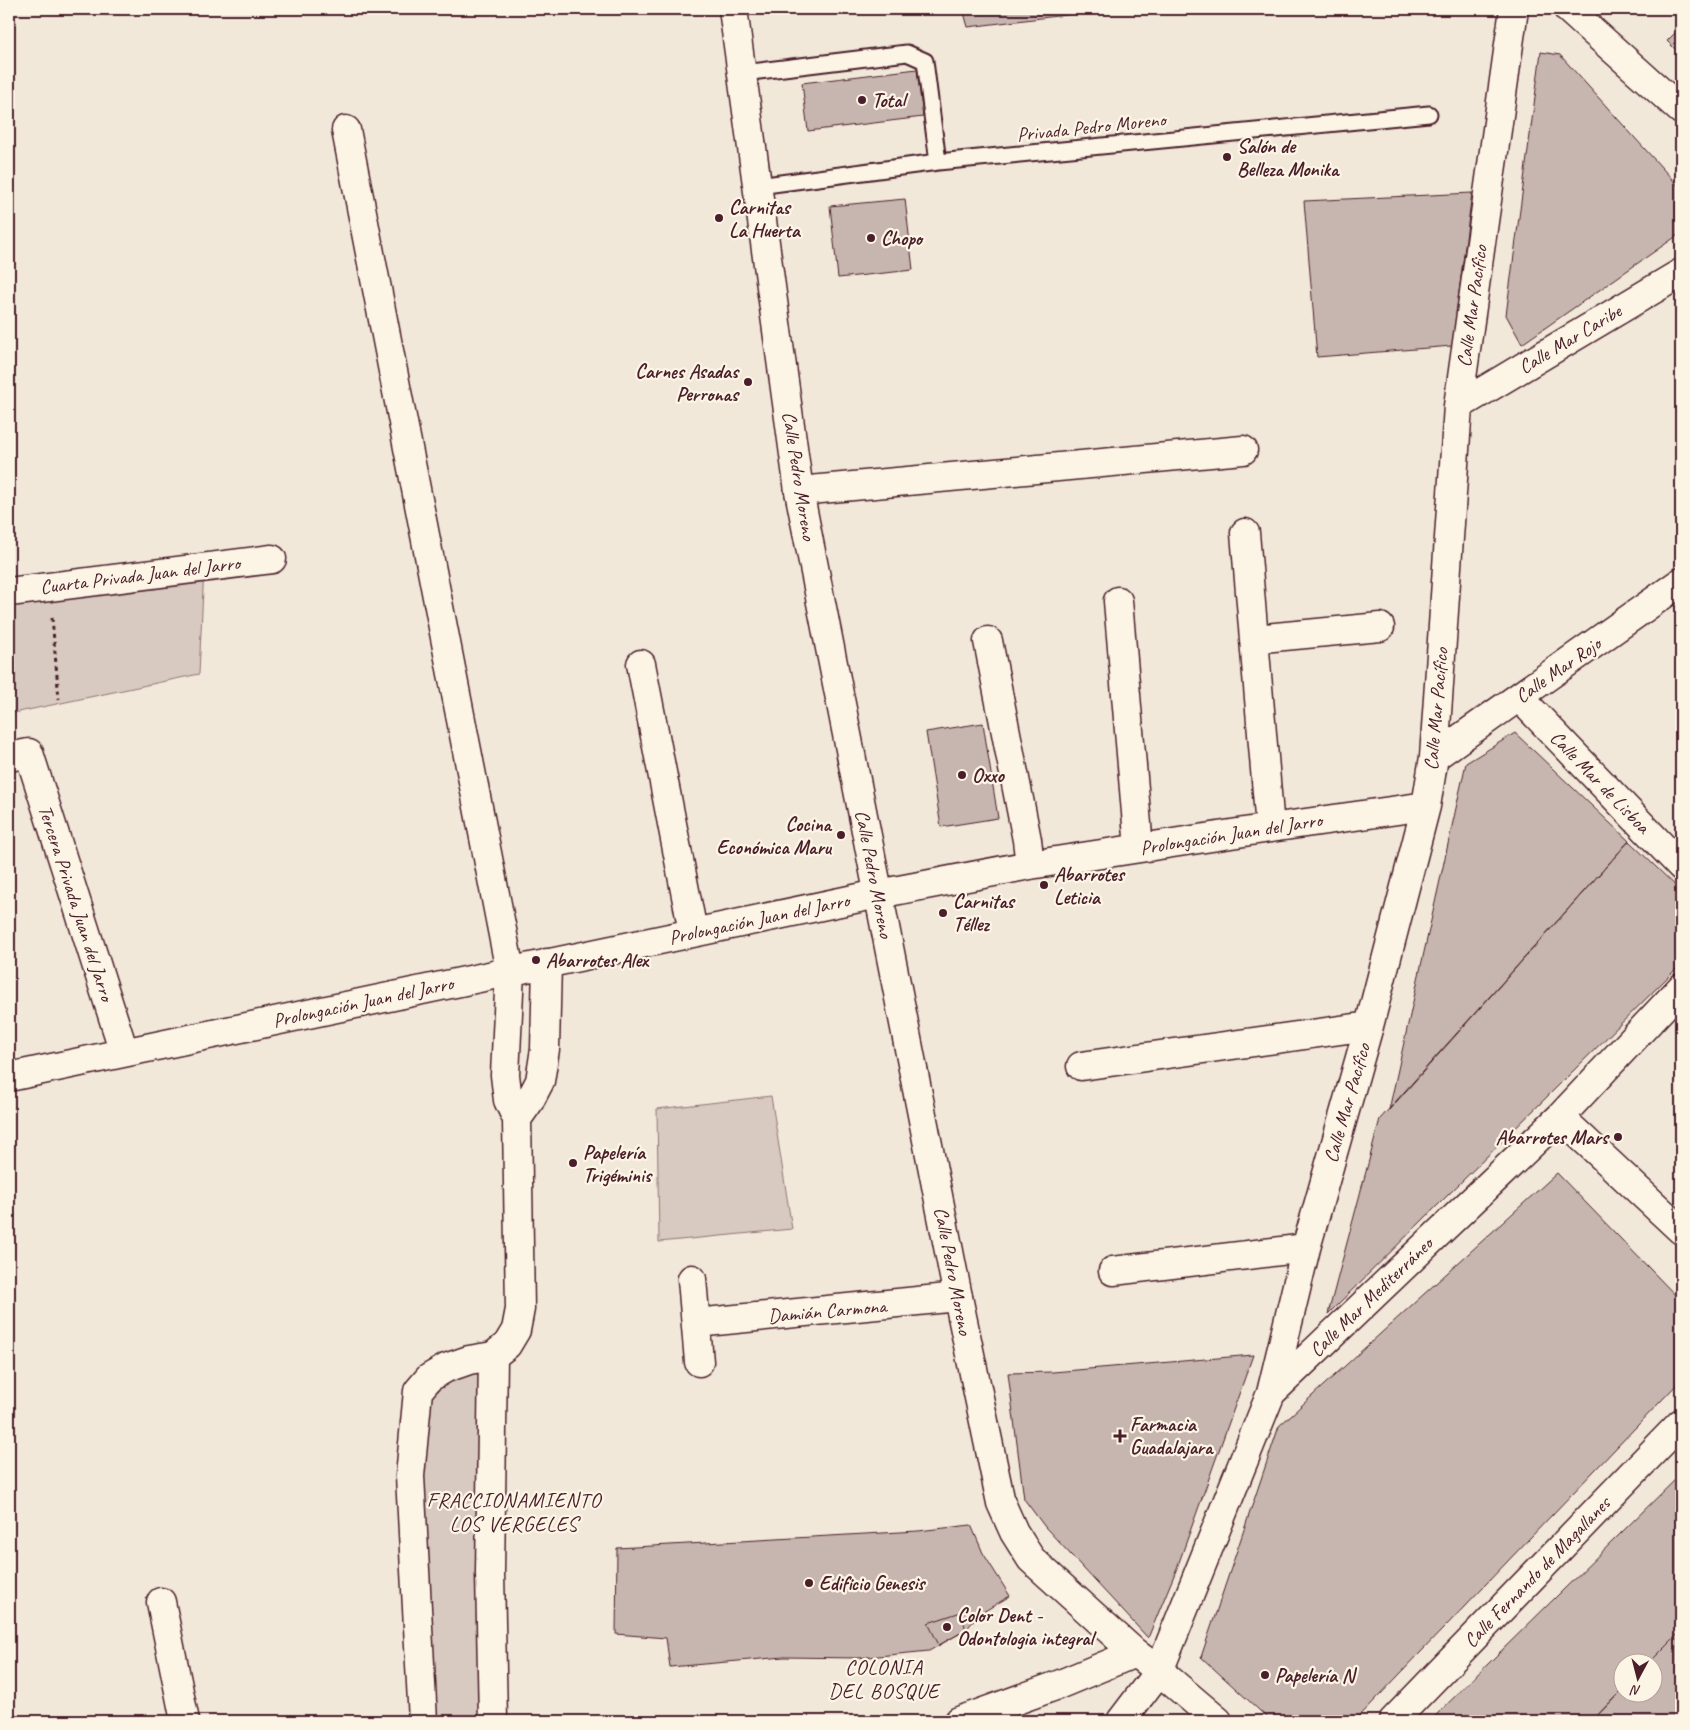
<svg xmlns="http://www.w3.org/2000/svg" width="1690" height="1730" viewBox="0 0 1690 1730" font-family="Caveat,sans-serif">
<rect width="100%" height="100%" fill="#f1e8da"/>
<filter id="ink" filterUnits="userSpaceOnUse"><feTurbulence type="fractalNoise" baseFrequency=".02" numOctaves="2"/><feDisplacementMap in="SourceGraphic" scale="10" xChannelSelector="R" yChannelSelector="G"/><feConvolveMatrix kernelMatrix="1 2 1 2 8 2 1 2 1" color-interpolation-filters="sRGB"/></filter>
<g filter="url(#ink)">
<path fill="#d8cac0" stroke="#917476" d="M204,568l-5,106 -190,40v-122z
M771,1096l21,133 -133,13 -2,-133z
M481,1369l3,352h-50l-12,-238 6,-88 11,-11z"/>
<path fill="#c7b6af" stroke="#4a1f2b" d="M963,9h151l-146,18z
M1681,27v28l-14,-14z
M1541,52l19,3 121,134v44l-159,111 -16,-29z
M917,69l6,48 -115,14 -6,-48z
M1472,193l-20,153 -135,11 -13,-156z
M905,199l8,71 -75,8 -8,-72z
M983,723l15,95 -57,9 -15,-95z
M1515,733l114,108 -240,269 77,-347z
M1629,841l52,50v73l-353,350 52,-195z
M1557,1173l124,128v79l-326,341h-84l-70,-64 78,-231z
M1253,1355l-76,213 -29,70 -103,-111 -21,-28 -16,-126 45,-1z
M1681,1474v157l-31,31h-28v28l-30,31h-162z
M971,1525l12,28 27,43 -32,19 -12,15 -37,21 -71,7 -74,-1 -114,10 -4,-29 -50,-4 1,-86 301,-17z
M961,1612l5,18 -27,15 -11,-22z
M1681,1631v90h-89l30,-31v2h30v-30h-2z"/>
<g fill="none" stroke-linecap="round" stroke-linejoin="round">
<g stroke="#4a1f2b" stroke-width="19">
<path id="lane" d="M743,73l164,-20 18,8 13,101
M758,186l180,-24 491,-48"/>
</g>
<g stroke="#4a1f2b" stroke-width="31">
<path id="street" d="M1568,9l113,101
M346,130l164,841 -5,104 3,25 9,19 3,190 -4,21 -9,15 -14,11 -24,4 -23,8 -17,10 -11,13 -8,85 13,245
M1458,406l223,-133
M799,491l444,-41
M1245,533l25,295
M9,592l263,-33
M1118,601l21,247
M1254,639l126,-12
M988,641l39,199 3,25
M641,664l52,268
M1519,697l162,169
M9,757l20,-4 95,299
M1434,757l247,-175
M1081,1066l288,-40
M9,1077l869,-183 152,-29 240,-37 156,-22
M1560,1117l121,113
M517,1119l12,-17 11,-21 5,-32 2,-86
M1113,1271l193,-23
M692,1279l7,83
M696,1323l262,-26
M493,1356l-3,217 3,148
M1271,1393l35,-145 63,-222 57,-220 8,-49 24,-351 56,-397
M161,1602l24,119
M959,1721l99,-36 77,-32
M1121,1721l38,-50 112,-278 289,-276 121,-129
M1393,1721l288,-298"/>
</g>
<g stroke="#4a1f2b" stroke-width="31">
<path id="secondary" d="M733,9l66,482 159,806 43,206 13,29 17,27 104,94 24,18 59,50"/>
</g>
<path stroke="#4a1f2b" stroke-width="3" stroke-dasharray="4 4" stroke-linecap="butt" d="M52,618l7,81"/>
<use href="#lane" stroke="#fcf5e5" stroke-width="15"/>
<use href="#street" stroke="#fcf5e5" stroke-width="28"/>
<use href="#secondary" stroke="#fcf5e5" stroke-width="28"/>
</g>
</g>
<g fill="#4a1f2b" stroke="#fcf5e5" stroke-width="2">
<circle cx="862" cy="100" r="5"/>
<circle cx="1227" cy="157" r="5"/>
<circle cx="719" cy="218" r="5"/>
<circle cx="871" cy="238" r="5"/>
<circle cx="748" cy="382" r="5"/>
<circle cx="962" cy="775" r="5"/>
<circle cx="841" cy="835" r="5"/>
<circle cx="1044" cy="885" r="5"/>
<circle cx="943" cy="913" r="5"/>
<circle cx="536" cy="960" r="5"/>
<circle cx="1618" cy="1137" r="5"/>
<circle cx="573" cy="1163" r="5"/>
<path d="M1117.5 1428.5h5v5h5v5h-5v5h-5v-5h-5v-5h5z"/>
<circle cx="809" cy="1583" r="5"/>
<circle cx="947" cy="1627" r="5"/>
<circle cx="1265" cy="1675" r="5"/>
</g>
<g text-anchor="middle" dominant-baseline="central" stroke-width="4.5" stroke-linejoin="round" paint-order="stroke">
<g font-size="20" font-weight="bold" fill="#4a1f2b" stroke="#fcf5e5" text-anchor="start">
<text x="872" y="100">Total</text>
<text x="1237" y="146">Salón de<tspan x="1237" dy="23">Belleza Monika</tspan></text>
<text x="729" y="207">Carnitas<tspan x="729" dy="23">La Huerta</tspan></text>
<text x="881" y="238">Chopo</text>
<text x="738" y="371" text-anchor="end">Carnes Asadas<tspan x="738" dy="23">Perronas</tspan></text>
<text x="972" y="775">Oxxo</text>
<text x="831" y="824" text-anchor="end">Cocina<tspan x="831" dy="23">Económica Maru</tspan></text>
<text x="1054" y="874">Abarrotes<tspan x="1054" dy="23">Leticia</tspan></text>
<text x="953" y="901">Carnitas<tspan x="953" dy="23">Téllez</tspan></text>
<text x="546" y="960">Abarrotes Alex</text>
<text x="1608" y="1137" text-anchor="end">Abarrotes Mars</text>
<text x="583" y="1152">Papelería<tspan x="583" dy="23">Trigéminis</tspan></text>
<text x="1130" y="1424">Farmacia<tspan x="1130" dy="23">Guadalajara</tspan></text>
<text x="819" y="1583">Edificio Genesis</text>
<text x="957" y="1615">Color Dent -<tspan x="957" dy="23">Odontologia integral</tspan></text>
<text x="1275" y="1675">Papelería N</text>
</g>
<g font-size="20" fill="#4a1f2b" stroke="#fcf5e5">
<text transform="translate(1091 127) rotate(-6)">Privada Pedro Moreno</text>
<text transform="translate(1472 306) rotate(-82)">Calle Mar Pacífico</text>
<text transform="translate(1570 339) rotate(-31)">Calle Mar Caribe</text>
<text transform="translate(799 476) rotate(81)">Calle Pedro Moreno</text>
<text transform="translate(140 575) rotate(-7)">Cuarta Privada Juan del Jarro</text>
<text transform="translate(1558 670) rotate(-35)">Calle Mar Rojo</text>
<text transform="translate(1436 709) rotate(-85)">Calle Mar Pacífico</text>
<text transform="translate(1600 782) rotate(46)">Calle Mar de Lisboa</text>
<text transform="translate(1231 834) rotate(-9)">Prolongación Juan del Jarro</text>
<text transform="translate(874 874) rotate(79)">Calle Pedro Moreno</text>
<text transform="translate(76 903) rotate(72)">Tercera Privada Juan del Jarro</text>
<text transform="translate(759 919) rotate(-12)">Prolongación Juan del Jarro</text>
<text transform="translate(363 1002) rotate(-12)">Prolongación Juan del Jarro</text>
<text transform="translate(1347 1103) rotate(-74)">Calle Mar Pacífico</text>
<text transform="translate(953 1271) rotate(79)">Calle Pedro Moreno</text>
<text transform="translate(1371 1297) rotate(-44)">Calle Mar Mediterráneo</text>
<text transform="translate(827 1311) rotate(-5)">Damián Carmona</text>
<text transform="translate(1537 1572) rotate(-46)">Calle Fernando de Magallanes</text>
</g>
<g font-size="21" letter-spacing="1" fill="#4a1f2b" stroke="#fcf5e5">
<text x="514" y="1500">FRACCIONAMIENTO<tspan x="514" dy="24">LOS VERGELES</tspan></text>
<text x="884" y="1667">COLONIA<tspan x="884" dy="24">DEL BOSQUE</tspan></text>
</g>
</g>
<rect width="1690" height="1730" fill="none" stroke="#fcf5e5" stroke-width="30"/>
<rect x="15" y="15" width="1660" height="1700" fill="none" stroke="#4a1f2b" stroke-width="2" filter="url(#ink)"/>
<g transform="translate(1638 1678) rotate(187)"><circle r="24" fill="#fcf5e5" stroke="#b59f9b"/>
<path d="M0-4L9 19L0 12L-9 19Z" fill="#4a1f2b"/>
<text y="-8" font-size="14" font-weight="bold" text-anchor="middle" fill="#4a1f2b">N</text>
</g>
</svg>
